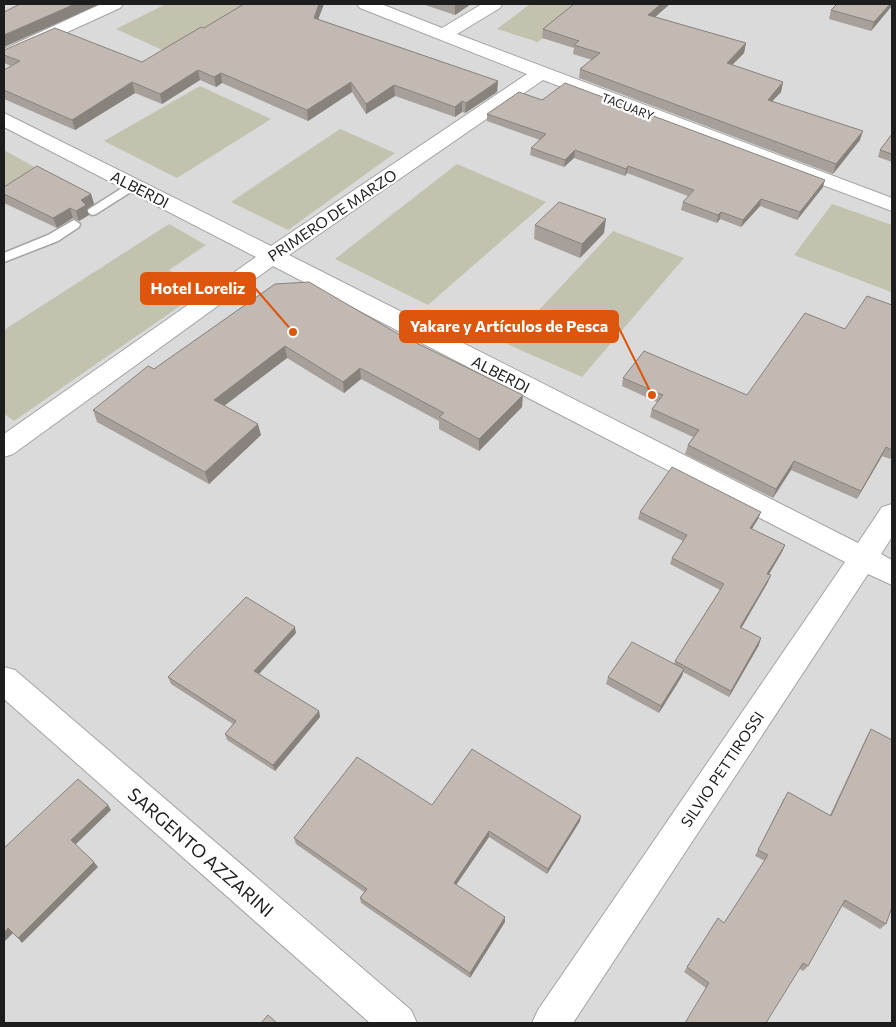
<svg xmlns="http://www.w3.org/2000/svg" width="896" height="1027" viewBox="0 0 896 1027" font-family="Commissioner,sans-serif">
<rect width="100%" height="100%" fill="#eeeae3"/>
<path fill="#dbdada" d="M4,4h888v1019h-888z"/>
<path fill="#c2c2ae" d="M166,4h89l-88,48 -51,-23z
M530,4h89l-48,11 -33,27 -41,-13z
M200,86l71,33 -94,59 -73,-37z
M340,129l55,24 -107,77 -57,-28z
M4,150l36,20 -36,21z
M457,164l89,38 -118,103 -93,-46z
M832,204l60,21 -1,67 -97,-37z
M169,224l37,21 -37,25 34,20 -189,131 -10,-7v-84z
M613,231l71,27 -102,119 -75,-33z"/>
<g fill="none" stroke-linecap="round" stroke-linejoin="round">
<g stroke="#a4a4a4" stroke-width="3">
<path id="lane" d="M133,181l4,1 2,3 -2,3 -41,26 -4,1 -6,-4z
M74,220l6,4 -1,3 -21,14 -54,21v-9l44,-18z"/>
</g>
<g stroke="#a4a4a4" stroke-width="2">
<path id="street" d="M101,4h22l-3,4 -116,53v-12z
M357,4h24l61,24 40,-24h20l-2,4 -43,26 435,164v13l-349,-131 -254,175 569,288 24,-36 10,-3v33l-11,17 11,6v25l-24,-11 -295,449h-41l6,-13 307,-448 -572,-296 -260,188 -9,3v-23l252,-177 -252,-130v-14l267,133 256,-172 -167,-66z
M4,667l11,3 396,340 6,13h-47l-366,-324z"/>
</g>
<use href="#lane" fill="#fff" fill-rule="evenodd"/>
<use href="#street" fill="#fff" fill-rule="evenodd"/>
</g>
<path fill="#a79f99" d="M244,4h80l-6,15 180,62 -1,11 -32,21 -3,-1 -7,5 -60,-21 -29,18 -14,-22 -44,29 -86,-38 -6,4 -16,-7 -38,24 -27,-11 -60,37 -71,-31v-29l7,-4 -7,-3v-13l138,12 62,-34z
M422,4h49l-16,11z
M574,4h96l-15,13 91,26 -2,10 -12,12 51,17 -2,10 -9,9 88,39 -27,34 -254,-96 1,-9 12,-9 -19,-6 1,-6 -32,-10 1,-9z
M892,4l-21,27 -42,-12 2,-9z
M542,100l281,87 -26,33 -37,-14 -19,21 -21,-8 -3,4 -36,-13 2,-8 5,-6 -61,-23 -2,3 -51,-18 -10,9 -34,-12 1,-7 9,-8 -53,-19v-7z
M892,134v28l-14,-5 2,-7z
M4,187l87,7 3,10 -7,5 2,6 -10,6 -6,-3 -16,10 -53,-25z
M535,225l69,8 -24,25 -46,-19z
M275,284l247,123 -43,44 -40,-22v-8l-78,-42 -17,14 -57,-35 -63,48 37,29 -52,49 -112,-62 -4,-12 61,-41z
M892,305v150l-2,4 -8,-3 -25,43 -66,-29 -18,28 -88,-44 3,-9 5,-8 -43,-20 2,-8 5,-7 -35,-16 1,-8 124,17 98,-66z
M640,512h121l-3,7 -6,10 33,16 -3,7 -13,22 -1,8 -27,46 18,17 -30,52 -46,-25 -1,4 -23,37 -53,-29 2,-7 66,-13 1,-3 45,-71 -50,-26 2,-6 11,-17 -45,-22z
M296,633l-37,41 60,37 1,6 -45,54 -48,-31 -2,-6 8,-10 -62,-40 -3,-7z
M871,729l15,195 -6,5 -38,-23 -34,60 -5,5 -3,-2 -94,19 -22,-16 3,-5 37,-44 41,-62 -10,-5 29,-58 46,17 37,-79z
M432,805l148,16 -33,53 -58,-37 -33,48 49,37 -35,56 -109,-75 -1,-5 4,-6 -68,-48 -2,-6z"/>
<path fill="#88827d" d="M75,4h25l-96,43v-12z
M319,4h5l-9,24 -1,-10z
M455,4h16l-16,11z
M661,4h9l-23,20 1,-9z
M890,4h2v2l-21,25 3,-9z
M746,43l-2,10 -19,19 2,-9z
M198,70l2,10 -38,24 -2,-10z
M221,73l1,10 -6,4 -2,-10z
M498,81l-1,11 -32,21 1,-10z
M132,82l3,11 -60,37 -3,-10z
M351,82l1,10 -44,29 -1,-11z
M783,82l-2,10 -16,17 3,-9z
M394,85l1,11 -29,18v-10z
M462,101v11l-7,5v-10z
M863,131l-3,9 -27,34 3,-10z
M575,150l-1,8 -10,9 1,-7z
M628,166l-1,7 -2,3 1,-7z
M825,180l-2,7 -26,33 3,-8z
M91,194l3,10 -7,5 2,6 -10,6 -3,-10 5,-11z
M761,199l-1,7 -19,21 2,-7z
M70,208l3,10 -16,10 -4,-10z
M721,212l-1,7 -3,4 1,-8z
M606,219l-2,14 -24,25 2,-14z
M285,346l2,12 -71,54 -2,-12z
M360,368l1,11 -17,14 -1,-11z
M523,395l-1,12 -43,44v-12z
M258,424l3,11 -52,49 -4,-12z
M886,447l-4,9 -25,43 4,-8z
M794,461l-3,9 -18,28 3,-9z
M761,512l-3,7 -10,16 2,-7z
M785,545l-3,7 -17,29 2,-7z
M771,575l-3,7 -30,52 2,-7z
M295,627l1,6 -40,44 -2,-6z
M761,638l-2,7 -30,52 2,-6z
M684,669l-2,7 -23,37 2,-7z
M319,711l1,6 -45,54 -2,-6z
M108,805l3,5 -37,36 -3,-6z
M581,816l-1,5 -33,53 1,-5z
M489,831v6l-35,51v-5z
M94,862l4,5 -76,76 -4,-5z
M505,917v5l-35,56v-5z
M8,928l5,5 -9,9v-9z"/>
<path fill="#c2b9b2" stroke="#88827d" d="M20,4h55l-71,31v-23z
M244,4h75l-5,14 184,63 -32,22 -4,-2 -7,6 -61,-22 -28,19 -15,-22 -44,28 -86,-37 -7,4 -16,-7 -38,24 -28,-12 -60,38 -68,-30v-20l16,-9 -16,-6v-5l51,-22 87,34 59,-35 3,1z
M574,4h87l-13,11 98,28 -19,20 56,19 -15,18 95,31 -27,33 -256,-95 20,-16 -26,-8 5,-4 -36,-12z
M837,4h53l-16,18 -43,-12z
M565,83l260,97 -25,32 -39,-13 -18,21 -22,-8 -3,3 -35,-13 11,-12 -66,-24 -2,3 -51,-19 -10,10 -34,-12 15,-14 -59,-20 32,-22 23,8z
M892,134v20l-12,-4z
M37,166l54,28 -10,6 5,5 -10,6 -6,-3 -17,10 -49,-24v-7z
M559,202l47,17 -24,25 -47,-19z
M309,282l91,53 123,60 -44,44 -40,-22 5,-4 -84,-45 -17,14 -58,-36 -71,54 44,24 -53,48 -112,-62 55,-44 6,3 121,-85z
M867,296l25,9v145l-6,-3 -25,44 -67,-30 -18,28 -88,-44 11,-15 -47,-21 11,-14 -40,-17 21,-27 103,44 58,-82 40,16z
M672,467l89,45 -11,16 35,17 -18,29 4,1 -31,52 21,11 -30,53 -56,-30 49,-77 -52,-26 15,-23 -47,-23z
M246,597l49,30 -41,44 65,40 -46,54 -48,-31 11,-13 -68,-44z
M632,642l52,27 -23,37 -53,-29z
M871,729l21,11v167l-6,17 -41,-24 -37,66 -5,-3 -37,60h-81l24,-40 -22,-16 31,-49 6,5 44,-68 -10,-5 30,-58 43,24z
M472,749l109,67 -33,53 -59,-38 -35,52 51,34 -35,56 -110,-75 7,-9 -73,-51 63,-81 75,48z
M78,779l30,26 -37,35 23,22 -76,76 -10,-10 -4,5v-85z
M268,1015l9,8h-16z"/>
<g text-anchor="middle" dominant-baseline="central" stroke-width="4.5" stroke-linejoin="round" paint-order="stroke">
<g font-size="12" fill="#1d1d1d" stroke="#fff">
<text transform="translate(628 106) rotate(21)">TACUARY</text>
</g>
<g font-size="15" fill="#1d1d1d" stroke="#fff">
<text transform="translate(140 189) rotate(27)">ALBERDI</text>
<text transform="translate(332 215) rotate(-34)">PRIMERO DE MARZO</text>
<text transform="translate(501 374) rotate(27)">ALBERDI</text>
<text transform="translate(722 769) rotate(-56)">SILVIO PETTIROSSI</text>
</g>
<g font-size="18" fill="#1d1d1d" stroke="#fff">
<text transform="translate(201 852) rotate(41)">SARGENTO AZZARINI</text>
</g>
</g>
<path fill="none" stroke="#de560d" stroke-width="2" d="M293 332L255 288M652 395L618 326"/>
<g fill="#de560d" stroke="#fff" stroke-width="2">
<circle cx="293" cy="332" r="5"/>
<circle cx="652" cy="395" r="5"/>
</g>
<g fill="#de560d" stroke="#de560d" stroke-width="2">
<rect x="141" y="273" width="114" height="31" rx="5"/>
<rect x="400" y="311" width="218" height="31" rx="5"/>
</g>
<g font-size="16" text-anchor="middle" font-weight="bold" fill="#fff">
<text x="198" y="294">Hotel Loreliz</text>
<text x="509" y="332">Yakare y Artículos de Pesca</text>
</g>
<rect width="896" height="1027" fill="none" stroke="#1d1d1d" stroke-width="10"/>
</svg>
